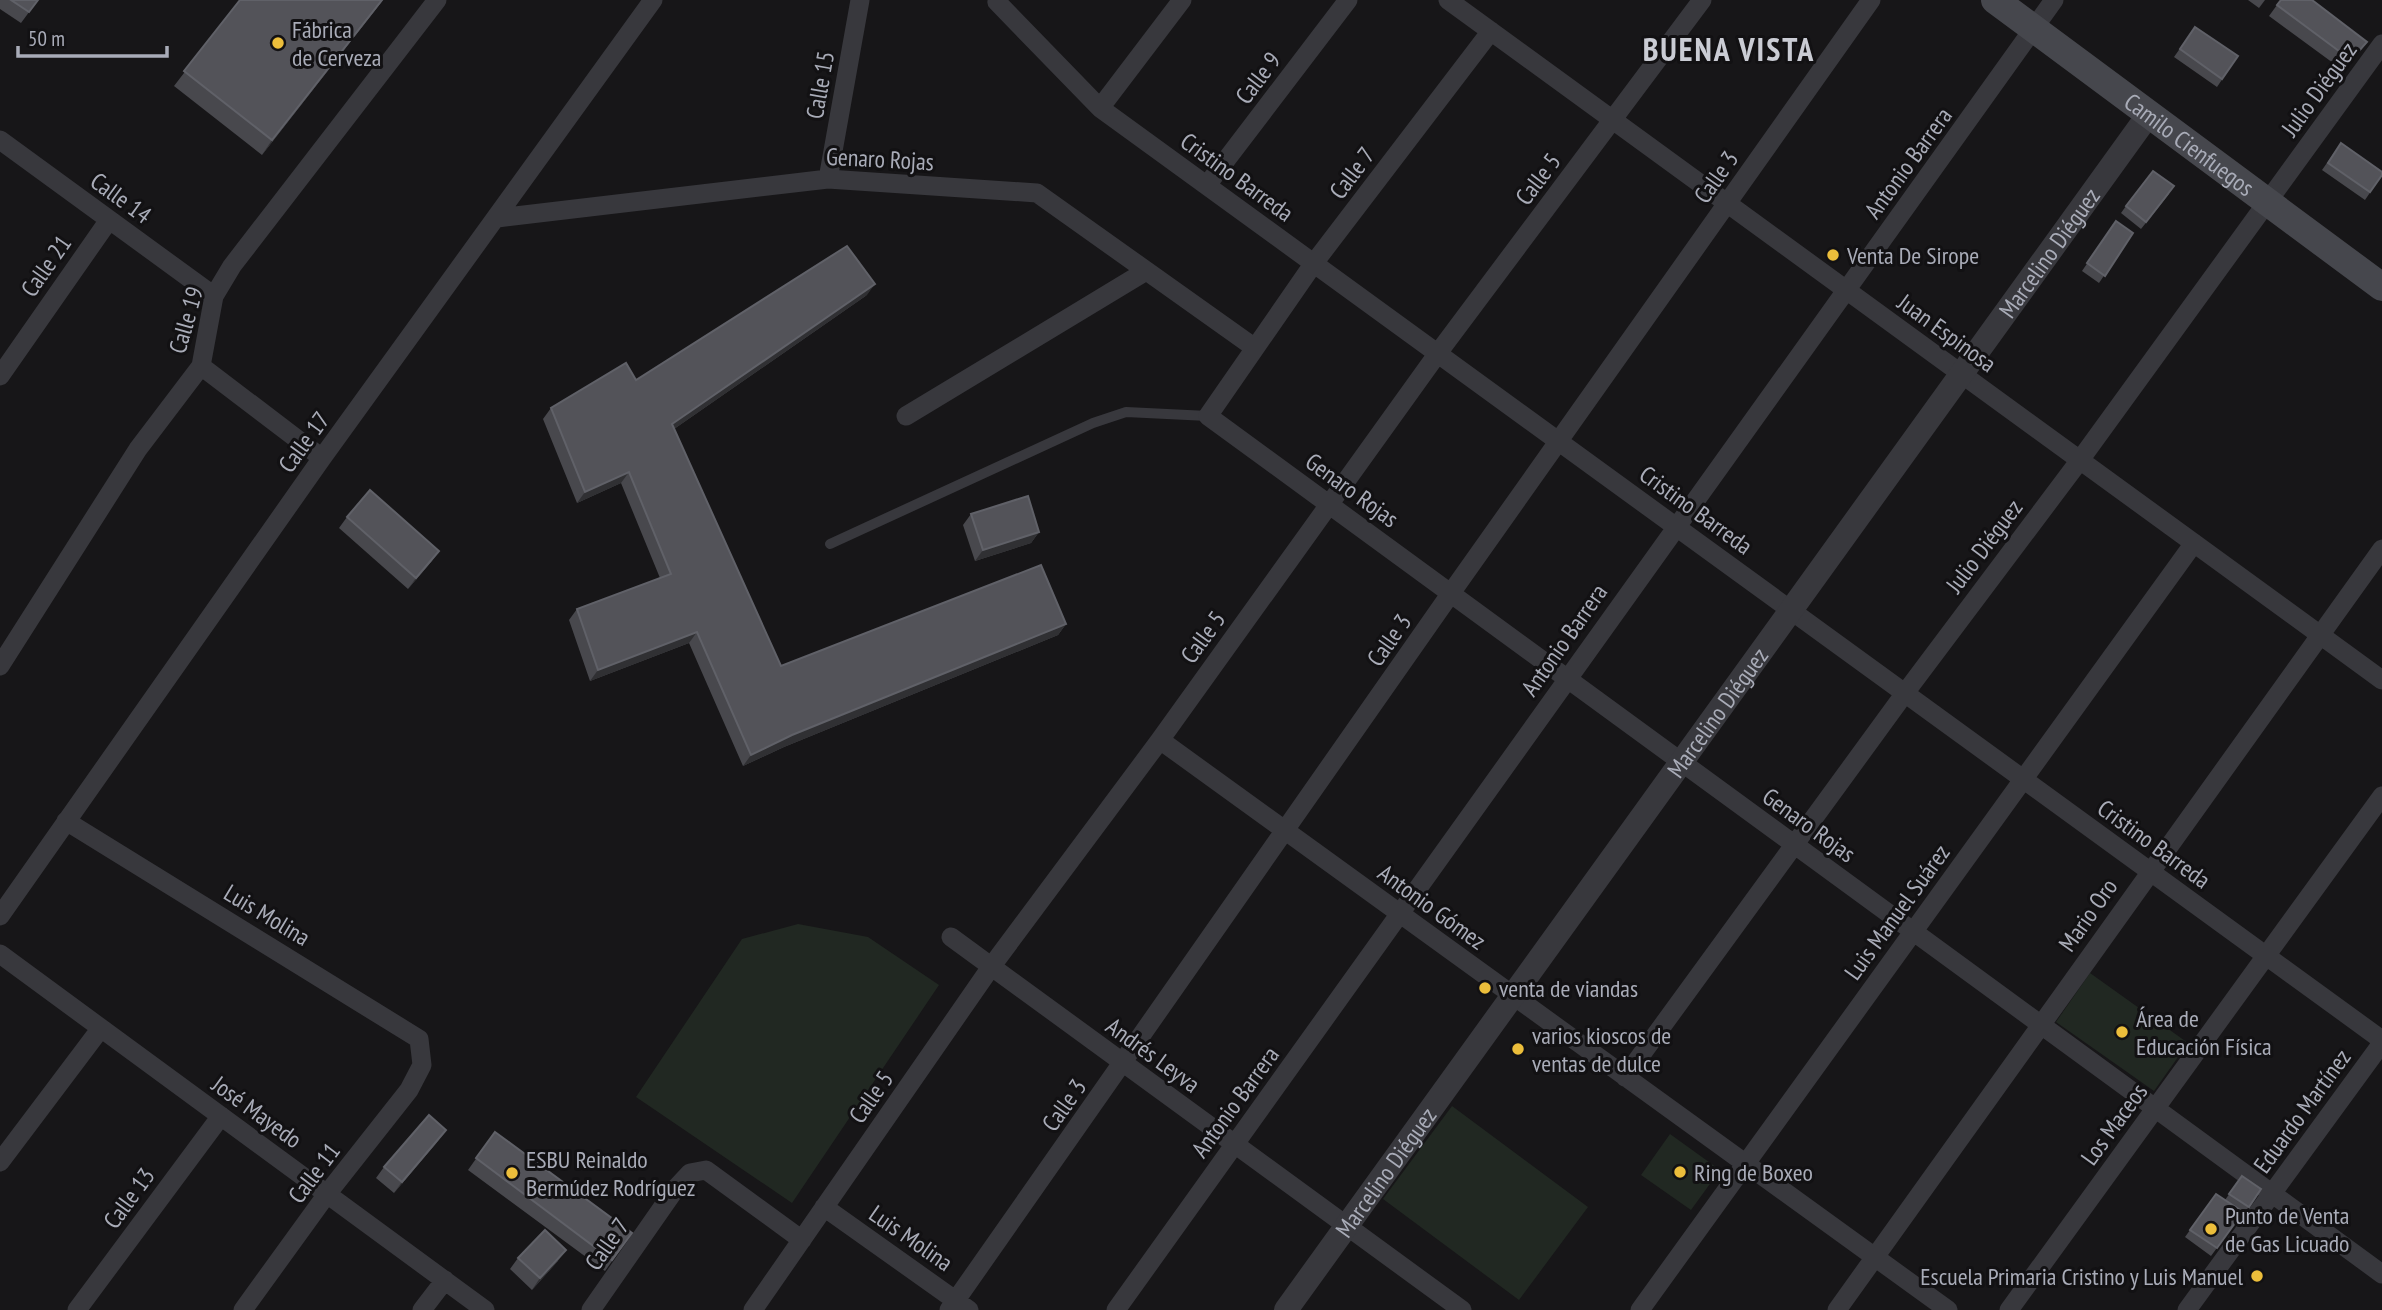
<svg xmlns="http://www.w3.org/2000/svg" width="2382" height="1310" viewBox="0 0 2382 1310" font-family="'PT Sans Narrow',sans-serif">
<rect width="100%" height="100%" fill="#171618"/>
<path fill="#212822" d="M798,924l70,13 71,48 -147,218 -156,-106 106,-158z
M2090,973l98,70 -34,48 -98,-69z
M1452,1106l136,101 -69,93 -136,-101z
M1670,1134l50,36 -29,40 -50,-35z"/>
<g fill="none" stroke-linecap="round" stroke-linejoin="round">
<path stroke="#38383d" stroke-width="10" d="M830,544l263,-121 33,-11 82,4"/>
<path stroke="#38383d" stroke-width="19" d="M998,0l-1,2 103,106 1282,932
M1448,0l934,680
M1491,31l-177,232 -106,153 1174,858
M1100,108l82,-108
M0,140l214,156
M828,179l32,-179
M1207,185l141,-185
M497,218l331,-39 209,14 218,155
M201,366l121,92
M0,376l109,-156
M906,416l240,-145
M0,666l138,-217 63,-83 13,-70 18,-30 205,-266
M1160,740l788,570
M66,821l353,218 3,26 -13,25 -82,104 -84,116
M0,916l322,-458 331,-458
M951,937l511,373
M0,954l485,356
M1625,1077l280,-384 175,-233 302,-416
M0,1162l101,-134
M824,1207l145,103
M77,1310l144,-194
M422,1310l23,-30
M591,1310l85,-122 14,-15 16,-3 96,70
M753,1310l238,-343 169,-227 278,-387 264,-353
M949,1310l502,-717 420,-593
M1116,1310l938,-1310
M1640,1310l554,-767
M1837,1310l545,-761
M2009,1310l373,-514
M2187,1310l195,-267"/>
<path stroke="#38383d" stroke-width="24" id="s1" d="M1286,1310l863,-1196"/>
<path stroke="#46474d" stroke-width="28" id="s2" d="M1995,0l387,287"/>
</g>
<path fill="#48484d" d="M0,0h38l-17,23 -21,-14z
M240,0h143l-121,155 -88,-69z
M2248,0h17l-6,8z
M2277,5l90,37 -23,29 -75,-55z
M2195,27l43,29 -21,31 -43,-30z
M2341,143l41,32 -17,25 -43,-30z
M2169,194l-28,35 -20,-16 5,-7z
M2116,221l17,12 -34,50 -17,-12z
M867,295l-193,134 107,237 285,-42 -8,11 -274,112 -41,19 -54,-123 -99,38 -21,-61 8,-11 83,-31 -39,-95 -44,20 -34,-84 8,-11 85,-28z
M971,514l68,18 -8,11 -56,18 -12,-36z
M347,517l92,34 -8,11 -23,27 -69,-61z
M495,1132l137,101 -27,38 -137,-101z
M438,1141l-44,52 -18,-15 8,-11z
M2242,1176l19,13 -18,26 -1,-1 -31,42 -26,-19 31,-43 9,6z
M518,1258l40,3 -26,29 -22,-21z"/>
<path fill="#303033" d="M382,0h1l-121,155 10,-15z
M2367,42l-8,11 -15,18 7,-11z
M875,284l-8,11 -203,141 8,-12z
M629,472l-8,11 -44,20 8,-11z
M1039,532l-8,11 -56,18 8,-11z
M439,551l-8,11 -23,27 8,-11z
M1066,624l-8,11 -274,112 -41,19 8,-11 41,-20z
M697,632l-8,11 -99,38 8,-11z
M446,1130l-8,11 -44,52 8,-11z
M566,1250l-8,11 -26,29 8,-12z"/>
<path fill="#535359" stroke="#606168" stroke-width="2" d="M11,0h27l-9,12z
M240,0h142l-110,140 -88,-69z
M2281,0h31l55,42 -16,18 -74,-55z
M2195,27l43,29 -16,23 -42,-30z
M2341,143l41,29v3l-12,17 -42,-29z
M2153,171l21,15 -28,36 -20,-16z
M2116,221l17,12 -28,43 -18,-13z
M847,246l28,38 -203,140 109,242 260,-101 25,59 -274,111 -41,20 -54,-123 -99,38 -21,-61 94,-35 -42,-102 -44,20 -34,-84 75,-45 10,17z
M370,490l69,61 -23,27 -69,-61z
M1028,496l11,36 -56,18 -12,-36z
M429,1115l17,15 -44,52 -18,-15z
M495,1132l137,101 -20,27 -136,-102z
M2242,1176l19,13 -12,18 -20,-13z
M2216,1194l27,18 -26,36 -27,-18z
M545,1230l21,20 -26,28 -22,-20z"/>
<g fill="#ecbe3b" stroke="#121113" stroke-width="2.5">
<circle cx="278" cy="43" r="7"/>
<circle cx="1833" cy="255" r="7"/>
<circle cx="1485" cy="988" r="7"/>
<circle cx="2122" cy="1032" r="7"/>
<circle cx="1518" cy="1049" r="7"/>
<circle cx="1680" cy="1172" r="7"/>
<circle cx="512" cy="1173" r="7"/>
<circle cx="2211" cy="1229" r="7"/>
<circle cx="2257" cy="1276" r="7"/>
</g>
<g text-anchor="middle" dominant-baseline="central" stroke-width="6" stroke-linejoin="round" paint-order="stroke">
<g font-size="24" fill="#a9acb8" stroke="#121113" text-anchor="start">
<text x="292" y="29">Fábrica<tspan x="292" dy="28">de Cerveza</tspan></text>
<text x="1847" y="255">Venta De Sirope</text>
<text x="1499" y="988">venta de viandas</text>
<text x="2136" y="1018">Área de<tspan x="2136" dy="28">Educación Física</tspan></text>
<text x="1532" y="1035">varios kioscos de<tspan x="1532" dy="28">ventas de dulce</tspan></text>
<text x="526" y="1159">ESBU Reinaldo<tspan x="526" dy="28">Bermúdez Rodríguez</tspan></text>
<text x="1694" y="1172">Ring de Boxeo</text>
<text x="2225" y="1215">Punto de Venta<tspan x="2225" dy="28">de Gas Licuado</tspan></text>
<text x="2243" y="1276" text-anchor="end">Escuela Primaria Cristino y Luis Manuel</text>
</g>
<g font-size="24" fill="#a9acb8" stroke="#121113">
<text transform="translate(1258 78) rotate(-53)">Calle 9</text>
<text transform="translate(820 85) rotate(-80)">Calle 15</text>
<text transform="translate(2319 89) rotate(-54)">Julio Diéguez</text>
<text stroke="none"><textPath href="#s2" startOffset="242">Camilo Cienfuegos</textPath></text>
<text transform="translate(880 159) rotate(3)">Genaro Rojas</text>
<text transform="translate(1908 163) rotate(-54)">Antonio Barrera</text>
<text transform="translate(1352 173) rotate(-53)">Calle 7</text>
<text transform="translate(1237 177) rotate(36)">Cristino Barreda</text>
<text transform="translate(1716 177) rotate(-55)">Calle 3</text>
<text transform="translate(1538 179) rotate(-53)">Calle 5</text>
<text transform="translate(121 198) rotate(36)">Calle 14</text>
<text stroke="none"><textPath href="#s1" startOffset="1304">Marcelino Diéguez</textPath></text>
<text transform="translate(46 266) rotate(-55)">Calle 21</text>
<text transform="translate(186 320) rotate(-74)">Calle 19</text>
<text transform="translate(1947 333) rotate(36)">Juan Espinosa</text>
<text transform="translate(304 442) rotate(-54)">Calle 17</text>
<text transform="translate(1352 490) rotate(36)">Genaro Rojas</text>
<text transform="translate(1696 510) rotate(36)">Cristino Barreda</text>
<text transform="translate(1984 546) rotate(-53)">Julio Diéguez</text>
<text transform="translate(1203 637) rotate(-54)">Calle 5</text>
<text transform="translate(1389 640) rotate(-55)">Calle 3</text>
<text transform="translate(1564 640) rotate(-55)">Antonio Barrera</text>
<text stroke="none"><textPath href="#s1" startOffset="737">Marcelino Diéguez</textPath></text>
<text transform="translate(1809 825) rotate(36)">Genaro Rojas</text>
<text transform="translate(2154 844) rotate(36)">Cristino Barreda</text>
<text transform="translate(1432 907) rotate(36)">Antonio Gómez</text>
<text transform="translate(1897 912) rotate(-54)">Luis Manuel Suárez</text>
<text transform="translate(267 915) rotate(31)">Luis Molina</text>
<text transform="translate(2088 915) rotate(-55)">Mario Oro</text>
<text transform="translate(1153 1055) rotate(36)">Andrés Leyva</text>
<text transform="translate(871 1097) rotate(-55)">Calle 5</text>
<text transform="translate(1235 1102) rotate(-54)">Antonio Barrera</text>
<text transform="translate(1064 1105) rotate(-55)">Calle 3</text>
<text transform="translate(2302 1111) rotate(-54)">Eduardo Martínez</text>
<text transform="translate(257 1112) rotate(36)">José Mayedo</text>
<text transform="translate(2114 1124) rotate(-54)">Los Maceos</text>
<text stroke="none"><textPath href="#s1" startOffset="170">Marcelino Diéguez</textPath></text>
<text transform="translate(314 1173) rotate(-53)">Calle 11</text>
<text transform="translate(129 1198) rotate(-54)">Calle 13</text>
<text transform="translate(911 1238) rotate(35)">Luis Molina</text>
<text transform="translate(607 1244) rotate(-55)">Calle 7</text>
</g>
<g font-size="32" font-weight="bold" letter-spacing="2" fill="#caccd4" stroke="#121113">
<text x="1729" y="49">BUENA VISTA</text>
</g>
</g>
<path d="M18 46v10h149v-10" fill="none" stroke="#a9acb8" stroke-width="3.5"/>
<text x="28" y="46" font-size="21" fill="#a9acb8" stroke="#121113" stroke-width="5" paint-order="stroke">50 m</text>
</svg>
